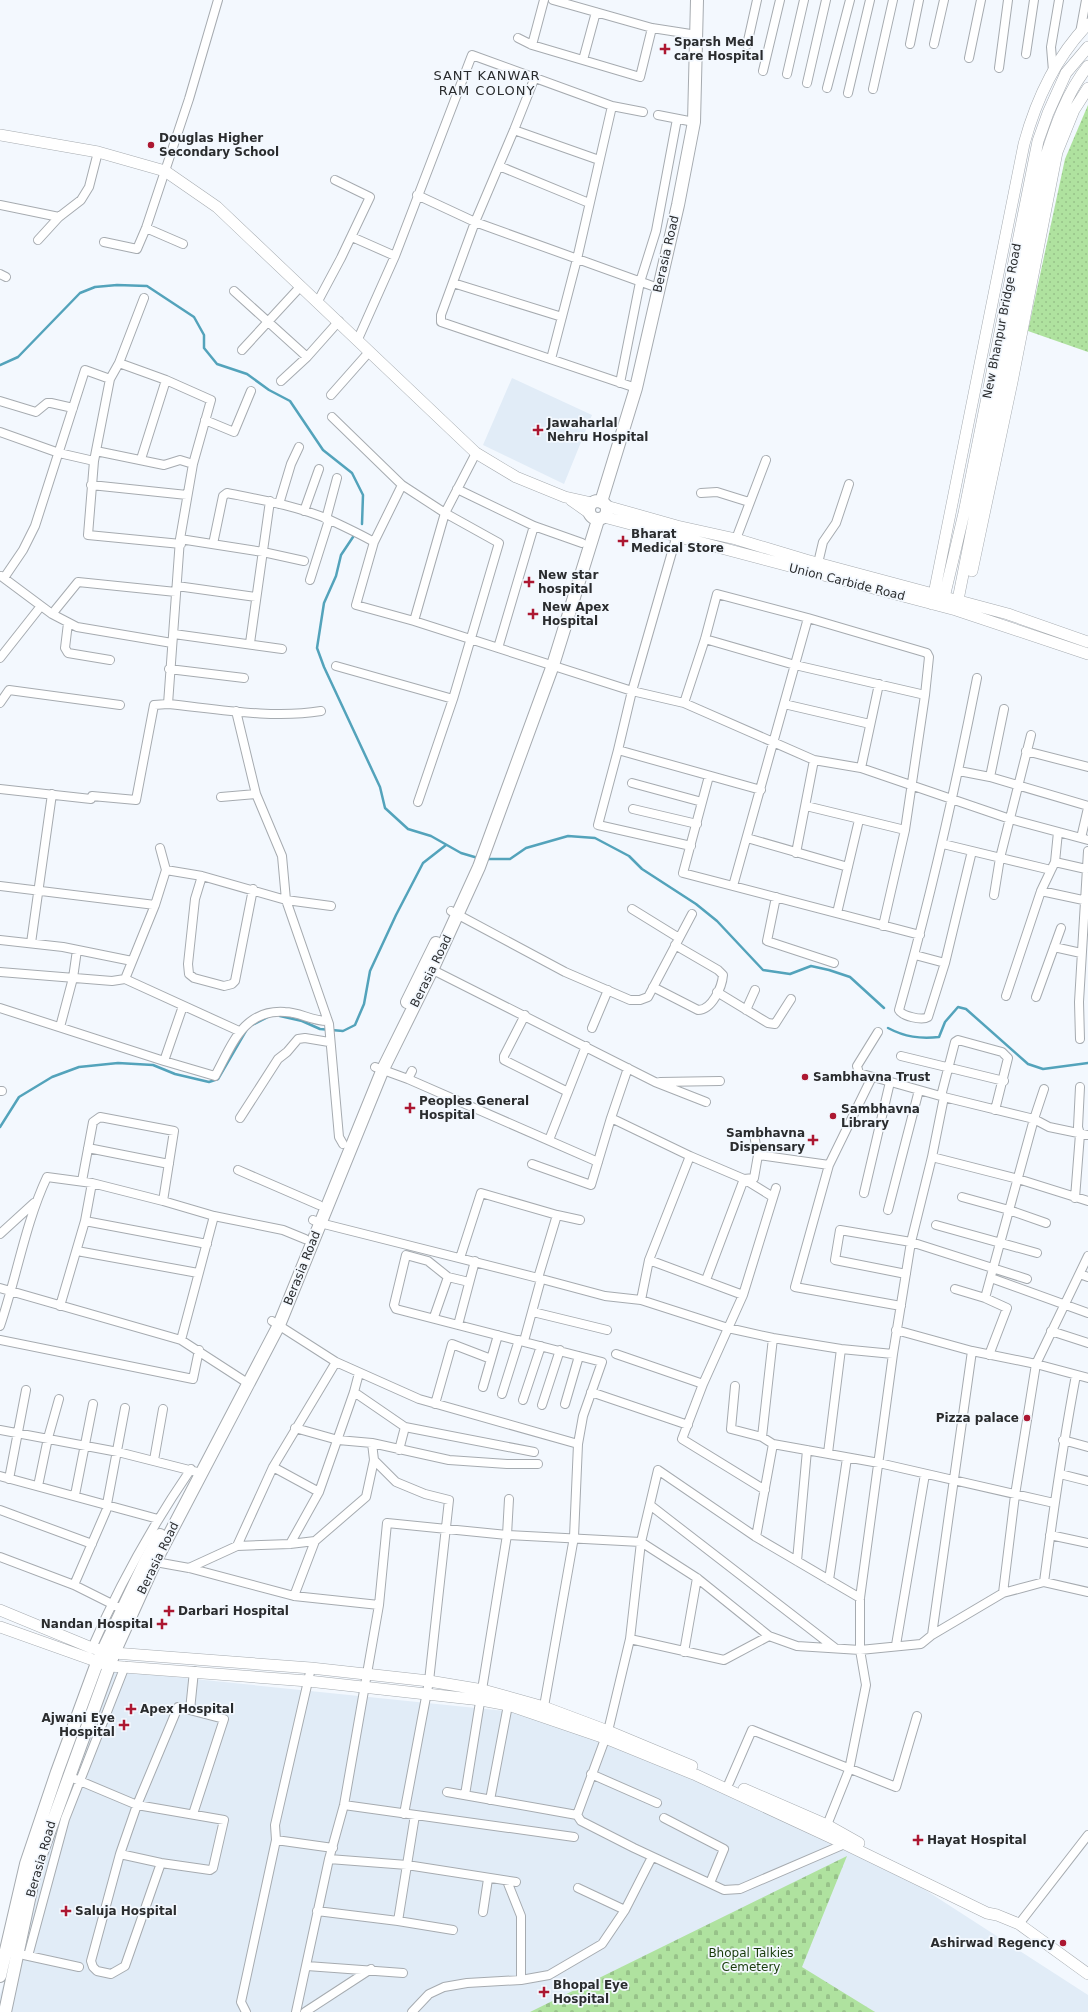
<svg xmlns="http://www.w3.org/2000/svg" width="1088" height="2012" viewBox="0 0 1088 2012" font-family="'DejaVu Sans',sans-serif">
<defs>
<pattern id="grass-dots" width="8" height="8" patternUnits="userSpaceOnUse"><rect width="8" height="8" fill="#afe29f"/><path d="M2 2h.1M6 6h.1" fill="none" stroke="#97c289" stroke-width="1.8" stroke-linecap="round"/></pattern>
<pattern id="cemetery-stones" width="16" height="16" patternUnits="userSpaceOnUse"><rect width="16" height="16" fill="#afe29f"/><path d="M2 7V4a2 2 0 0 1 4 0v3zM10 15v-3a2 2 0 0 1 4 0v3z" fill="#97c289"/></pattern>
</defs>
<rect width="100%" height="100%" fill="#f3f8fe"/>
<path fill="#e1ecf7" d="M512,378l80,37 -28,69 -81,-39z
M109,1654l17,18 419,43 306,127 237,153v17h-1088v-17z"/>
<path fill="url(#grass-dots)" d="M1088,105v247l-60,-21 37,-172z"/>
<path fill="url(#cemetery-stones)" d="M847,1856l-45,111 73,45h-345z"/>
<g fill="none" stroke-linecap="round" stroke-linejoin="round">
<path stroke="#53a3bb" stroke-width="2.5" d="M0,365l18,-8 62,-64 15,-6 22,-2 30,1 47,31 10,18v13l13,16 30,10 22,16 21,11 33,49 29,23 11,22 -1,29
M353,537l-12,18 -5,21 -12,27 -7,45 7,19 56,120 5,21 23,21 23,7 30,17 17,5
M487,859h23l16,-11 42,-12 27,2 34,18 13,13 54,35 21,17 46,49 27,4 21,-8 18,4 21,7 34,31
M280,1016l22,5 18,8 23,2 12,-6 9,-21 6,-33 26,-56 27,-52 23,-18
M252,1025l16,-8
M888,1028c17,9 32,11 51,9l6,-15 13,-15 8,2 62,55 15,5 45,-6
M0,1127l19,-30 33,-20 27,-10 39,-4 35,2 22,9 34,8 9,-3 29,-50"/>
<g stroke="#a6abb0" stroke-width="10">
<path id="street" d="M553,0l99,28 45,7
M1080,33l6,-33
M518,38l14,7 108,32 12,-49
M910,44l9,-44
M934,44l10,-44
M532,45l12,-45
M747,45l10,-45
M1026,54l8,-54
M969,58l12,-58
M583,60l13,-48
M999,68l9,-68
M763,71l17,-71
M1053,71l-2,-24 8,-47
M787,74l17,-74
M535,77l-21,53 -39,92 -34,93v7l195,66
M807,83l19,-83
M827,88l23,-88
M873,89l20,-89
M848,93l22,-93
M658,115l36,7
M514,130l85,30
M499,166l90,37
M417,195l58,27 183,66
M0,205l59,12
M146,228l37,16
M352,237l43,19
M38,240l21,-23 22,-17 8,-13 9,-35
M104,242l33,7 9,-21 43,-129 29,-99
M0,274l6,3
M453,283l109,34
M234,291l73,66
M144,298l-25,65 -9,16 -16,82 -6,74 93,9
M318,301l23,-43 29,-61 -35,-17
M358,339l37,-83 77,-201 140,51 31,6
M242,350l58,-63
M551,359l26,-100 35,-153
M119,363l47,17 45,20 -18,64 -13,75 -12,165c49,5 105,15 153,7
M281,381l26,-24 32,-36
M620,383l20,-101 16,-51 21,-112
M331,395l38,-43
M0,401l36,11 11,-9h4l22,5
M332,417l70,68 43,28 54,30 -46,156 -35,103
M205,420l29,12 17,-41
M0,432l59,21 35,8
M96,451l68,14 16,-5 13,4
M141,459l25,-79
M91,485l96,10
M402,485l-28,57 -18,63 58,16 218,70 52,12 130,57 47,8 149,51 78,21
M457,489l77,37 48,17
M701,493l16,-1 32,10
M279,504l12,-40 8,-17
M304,511l15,-42
M326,519l11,-41
M676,538l-44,153 -14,59 143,40
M180,539l83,13 41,9
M736,539l30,-79
M213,544l10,-48 4,-3c35,7 70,13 103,27 15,7 30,14 44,22
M818,563l5,-21 13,-19 13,-39
M1,576l51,38 25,13 95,16
M4,578l19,-28 12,-24 50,-156 25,9
M310,580l19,-60
M177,586l79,11
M52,614l26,-32 98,10
M414,621l31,-108 31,-60
M68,623l-3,25 3,5 42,7
M174,634l108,15
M705,639l90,26 130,30
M250,643l20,-142
M498,648l36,-122
M0,658l41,-52
M336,666l117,33
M169,669l75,9
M0,703l9,-13 111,15
M684,703l21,-64 12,-45 91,24 119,35 2,4 -4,38 -20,135 -22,96
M784,704l86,20
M236,711l20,83 26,62 4,44 43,124 10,113 4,7
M618,750l-20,75 93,21
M1026,751l62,16
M861,768l18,-84
M959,771l31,6 98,29
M709,776l-26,97 237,62
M990,777l14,-68
M632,783l70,19
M0,789l91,10 1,-3 44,4 18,-95 14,-1
M221,797l35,-3
M806,806l99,24
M633,809l64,15
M747,838l101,29
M1081,838l7,-30
M943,844l108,26 4,-8 31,7
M160,848l6,22
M972,851l-27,112 -17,54c-6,4 -26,-1 -29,-7 31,-110 56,-220 78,-332
M796,853l18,-93
M1055,862l3,-30
M202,876l-7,23 -7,65 1,10 5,4 30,8 8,-2 3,-3 18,-92
M0,886l155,19
M733,886l75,-268
M1041,891l10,-21
M994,895l6,-37 31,-123
M776,897l-9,44 67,22
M632,909l47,29
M451,911l114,61 65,28h10l8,-3 44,-83
M837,913l22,-93
M0,940l63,7 69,14
M31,943l21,-149
M1054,947l27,6
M915,955l30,8
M429,968l226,114 51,20
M0,972l112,9 13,-2 114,52
M125,979l30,-74 11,-35 36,6 84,24 45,6
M653,987l45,23c14,0 24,-23 25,-35l-5,-5 -43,-25
M717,992l51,31 7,1 16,-25
M1006,996l35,-105 47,10
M1036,997l25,-69
M0,1008l164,53 51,15c17,-31 28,-67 70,-64 14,0 27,9 42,9
M746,1010l9,-20
M525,1015l-21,41v4l64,32
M60,1027l13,-49 4,-28
M592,1028l16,-38
M878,1032l-21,34 2,7 85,24 90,22 15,8 39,8
M1080,1039l-1,-37 9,-151
M901,1056l103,25
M164,1061l19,-55
M375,1067l33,12 190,83
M872,1077l-43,88 -34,122 106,19
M408,1079l4,-8
M660,1082l60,-1
M0,1091h2
M941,1096l14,-54 3,-2 44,12 6,6 -13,52
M240,1118l38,-59 9,-7 11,-13 7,-1 24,4
M611,1118l79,38 54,23 29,18
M549,1140l37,-94
M88,1148l81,16
M758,1155l71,10
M932,1157l86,22 70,22
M532,1164l59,21 20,-67 17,-50
M238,1170l81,35
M82,1181l11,-59 7,-5 74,14 -11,70
M864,1193l26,-111
M962,1197l47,13 37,13
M1075,1198l5,-64 -2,-7 2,-40
M888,1210l31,-120
M557,1215l-19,63 67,18 36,4 87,28 45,10 68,11 52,5
M313,1220l7,3 218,55
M85,1221l122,23
M936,1225l101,28
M0,1234l34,-31
M77,1251l121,22
M460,1258l21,-65 76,22 23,5
M649,1260l94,35
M906,1274l-71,-14 5,-30 71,12 116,37
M1080,1274l8,3
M991,1278l97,35
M706,1280l38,-101 10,-1 4,-23 -4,-20
M469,1282l-21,-5 -20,-16 -22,-6 -12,50 2,4 206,53 -19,54 -5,28 -4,93 -31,175
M0,1288l181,52 68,44
M955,1289l30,9 22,10 -18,47
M985,1298l49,-179 10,-30
M641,1300l8,-40 41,-104
M60,1306l25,-85 7,-38
M533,1312l74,18
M434,1317l14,-40
M272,1321l64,41 83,37 159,45
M458,1325l17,-64
M0,1326c17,-50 25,-102 47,-149l45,6 71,18 51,15 69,14 22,9
M896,1330l76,21 64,13 52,14
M1051,1331l37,12
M0,1340l193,39 6,-29
M181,1340l33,-124
M524,1341l17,-62
M616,1354l87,30
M735,1386l-4,43 31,8 11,7 106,19 175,40
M483,1387l15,-52
M354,1392l51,35 129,25
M591,1392l97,33
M502,1394l17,-54
M523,1400l18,-54
M435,1404l17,-60 39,15
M565,1404l14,-48
M542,1405l18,-55
M295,1428l43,12 34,3 77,17 58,4h31
M0,1430l118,22 83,21
M762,1437l11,-99
M1063,1440l25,7
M399,1450l6,-23
M828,1453l13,-104
M154,1460l9,-51
M374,1460l22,22 29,12 24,6 -20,181 -25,133
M273,1467l46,25
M1060,1474l28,7
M0,1476l158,43
M9,1479l17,-89
M38,1486l10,-48 11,-39
M765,1490l-83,-51 21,-55 40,-89 33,-107
M75,1495l18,-91
M107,1504l18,-96
M650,1505l185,143
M0,1510l92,34
M1050,1535l38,8
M756,1537l17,-93
M290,1544l29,-52 35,-100 5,-19
M237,1546l36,-79 63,-105
M0,1557l74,28 52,26
M150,1561l39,7 105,28 85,9
M797,1561l10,-111
M189,1568l48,-22 53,-2 25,-3
M829,1580l18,-122
M1044,1582c9,-69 19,-138 32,-207
M74,1585l32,-74
M1003,1593l12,-98 21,-131 52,-108
M294,1596l21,-55 51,-44 8,-37 -2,-17
M932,1635l40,-284
M630,1639l94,21 45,-24
M896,1645l29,-171
M92,1648c27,-63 60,-122 99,-179
M684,1652l13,-74
M190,1710l4,-39
M591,1774l66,29
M68,1776l69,29 87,15 -11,48 -3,2 -49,-7 -41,-9
M729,1783l23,-53 144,57 21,-71
M447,1792l130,23 4,6 53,27 90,42 16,-1 107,-46
M465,1795l42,-260 2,-36
M490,1800l18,-95
M344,1805l230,32
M577,1815l31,-84 22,-92 11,-97 17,-72 98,67 104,61
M664,1818l60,31 -14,34
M825,1830l24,-60 17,-85 -6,-35v-52l33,-244 18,-112 21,-85 12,-60
M276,1840l57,8
M329,1859l78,6 109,17
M161,1863l-36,103 -14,8 -14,-3 -4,-4 -2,-6 29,-107 17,-49 41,-98 46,12 -31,95
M507,1881l14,35v64
M578,1888l47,22
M317,1911l81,10 55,9
M483,1912l5,-33
M398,1921l17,-106
M1019,1924l69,-89
M24,1955l55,12
M28,1956l37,-137 60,-153
M307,1966l96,7
M246,2012l-5,-10 35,-162 -1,-15 36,-157
M296,2012l33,-153 15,-54 35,-200 8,-82 120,12 134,7 56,36 72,58 28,10 63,4 61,-6 11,-9 71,-42 41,-11 44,10
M305,2012l66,-43
M412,2012l17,-18 15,-7 23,-4 54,-3 28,-5 53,-31 23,-34 27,-53"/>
</g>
<g stroke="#a6abb0" stroke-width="12">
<path id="secondary" d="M0,135l98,17 67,19 52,36 259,246 40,24 49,20 27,6
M571,500l17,12
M606,506l71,20 59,13 70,21 202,54 80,28
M604,517l352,93 132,44
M972,571l40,-189 45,-230 17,-42 14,-22
M932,604l92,-460c12,-44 32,-87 64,-120
M942,606l22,-93 74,-372 10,-28 18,-40 22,-26
M956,610l89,-451c10,-32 22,-67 43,-93
M0,1610l92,38 22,5 197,15 118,13 54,9 61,17 64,24 84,35
M0,1627l110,39 198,15 173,19 27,5 97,33 91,37 149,69 142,69 10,2 22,9 69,50
M744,1789l83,36 32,18"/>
</g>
<g stroke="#a6abb0" stroke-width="14">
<path id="primary" d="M589 510a9 9 0 1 1 18 0a9 9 0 1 1-18 0Z
M601,502l35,-114 42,-183 16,-83 3,-122
M407,1002l29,-59
M0,1976l26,-112 31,-92 40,-109 49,-103 14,-25
M5,2012l30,-141 79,-218 41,-91 124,-237 104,-256 49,-99 47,-103 74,-202 45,-145"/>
</g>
<use href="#street" stroke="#fff" stroke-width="8"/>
<use href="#secondary" stroke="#fff" stroke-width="11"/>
<use href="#primary" stroke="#fff" stroke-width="12"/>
</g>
<g fill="#ac1731" stroke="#f3f8fe" stroke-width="1.5">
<path d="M663 43h4v4h4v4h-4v4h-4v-4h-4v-4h4z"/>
<circle cx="151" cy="145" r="4"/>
<path d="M536 424h4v4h4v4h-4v4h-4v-4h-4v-4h4z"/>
<path d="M621 535h4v4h4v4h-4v4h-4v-4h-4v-4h4z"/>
<path d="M527 576h4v4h4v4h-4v4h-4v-4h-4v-4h4z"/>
<path d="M531 608h4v4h4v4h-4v4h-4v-4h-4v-4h4z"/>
<circle cx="805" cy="1077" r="4"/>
<path d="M408 1102h4v4h4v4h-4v4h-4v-4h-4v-4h4z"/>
<circle cx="833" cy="1116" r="4"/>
<path d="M811 1134h4v4h4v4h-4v4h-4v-4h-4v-4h4z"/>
<circle cx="1027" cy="1418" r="4"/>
<path d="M167 1605h4v4h4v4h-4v4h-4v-4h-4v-4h4z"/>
<path d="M160 1618h4v4h4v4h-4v4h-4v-4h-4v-4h4z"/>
<path d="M129 1703h4v4h4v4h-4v4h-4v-4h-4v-4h4z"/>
<path d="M122 1719h4v4h4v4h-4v4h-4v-4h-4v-4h4z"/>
<path d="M916 1834h4v4h4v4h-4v4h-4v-4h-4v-4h4z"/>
<path d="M64 1905h4v4h4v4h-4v4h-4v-4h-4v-4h4z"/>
<circle cx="1063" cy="1943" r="4"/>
<path d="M542 1986h4v4h4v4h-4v4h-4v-4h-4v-4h4z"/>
</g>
<g text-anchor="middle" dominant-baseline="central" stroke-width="3.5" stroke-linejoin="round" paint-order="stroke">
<g font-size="12" font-weight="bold" fill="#2a2c2e" stroke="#f3f8fe" text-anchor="start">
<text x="674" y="42">Sparsh Med<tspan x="674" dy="14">care Hospital</tspan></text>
<text x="159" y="138">Douglas Higher<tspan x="159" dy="14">Secondary School</tspan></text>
<text x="547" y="423">Jawaharlal<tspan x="547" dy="14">Nehru Hospital</tspan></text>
<text x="631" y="534">Bharat<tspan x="631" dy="14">Medical Store</tspan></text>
<text x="538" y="575">New star<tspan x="538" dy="14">hospital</tspan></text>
<text x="542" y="607">New Apex<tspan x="542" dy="14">Hospital</tspan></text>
<text x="813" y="1077">Sambhavna Trust</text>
<text x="419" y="1101">Peoples General<tspan x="419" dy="14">Hospital</tspan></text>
<text x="841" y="1109">Sambhavna<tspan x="841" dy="14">Library</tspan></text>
<text x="805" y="1133" text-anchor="end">Sambhavna<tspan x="805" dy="14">Dispensary</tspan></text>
<text x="1019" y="1418" text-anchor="end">Pizza palace</text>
<text x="178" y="1611">Darbari Hospital</text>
<text x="153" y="1624" text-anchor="end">Nandan Hospital</text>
<text x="140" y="1709">Apex Hospital</text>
<text x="115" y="1718" text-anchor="end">Ajwani Eye<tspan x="115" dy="14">Hospital</tspan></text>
<text x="927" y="1840">Hayat Hospital</text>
<text x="75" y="1911">Saluja Hospital</text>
<text x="1055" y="1943" text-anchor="end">Ashirwad Regency</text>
<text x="553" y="1985">Bhopal Eye<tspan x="553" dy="14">Hospital</tspan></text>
</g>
<g font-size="12" fill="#2a2c2e" stroke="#f3f8fe">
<text transform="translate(666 254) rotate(-77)">Berasia Road</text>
<text transform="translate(1002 321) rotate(-79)">New Bhanpur Bridge Road</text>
<text transform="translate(847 582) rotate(14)">Union Carbide Road</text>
<text transform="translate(431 971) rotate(-64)">Berasia Road</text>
<text transform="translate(302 1268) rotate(-68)">Berasia Road</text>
<text transform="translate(158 1558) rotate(-64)">Berasia Road</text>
<text transform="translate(41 1859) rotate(-74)">Berasia Road</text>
</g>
<g font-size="12" fill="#183b0a" stroke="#f3f8fe">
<text x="751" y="1953">Bhopal Talkies<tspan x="751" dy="14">Cemetery</tspan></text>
</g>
<g font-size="13" letter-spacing="1" fill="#2a2c2e" stroke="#f3f8fe">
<text x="487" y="75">SANT KANWAR<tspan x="487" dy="15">RAM COLONY</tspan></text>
</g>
</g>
</svg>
